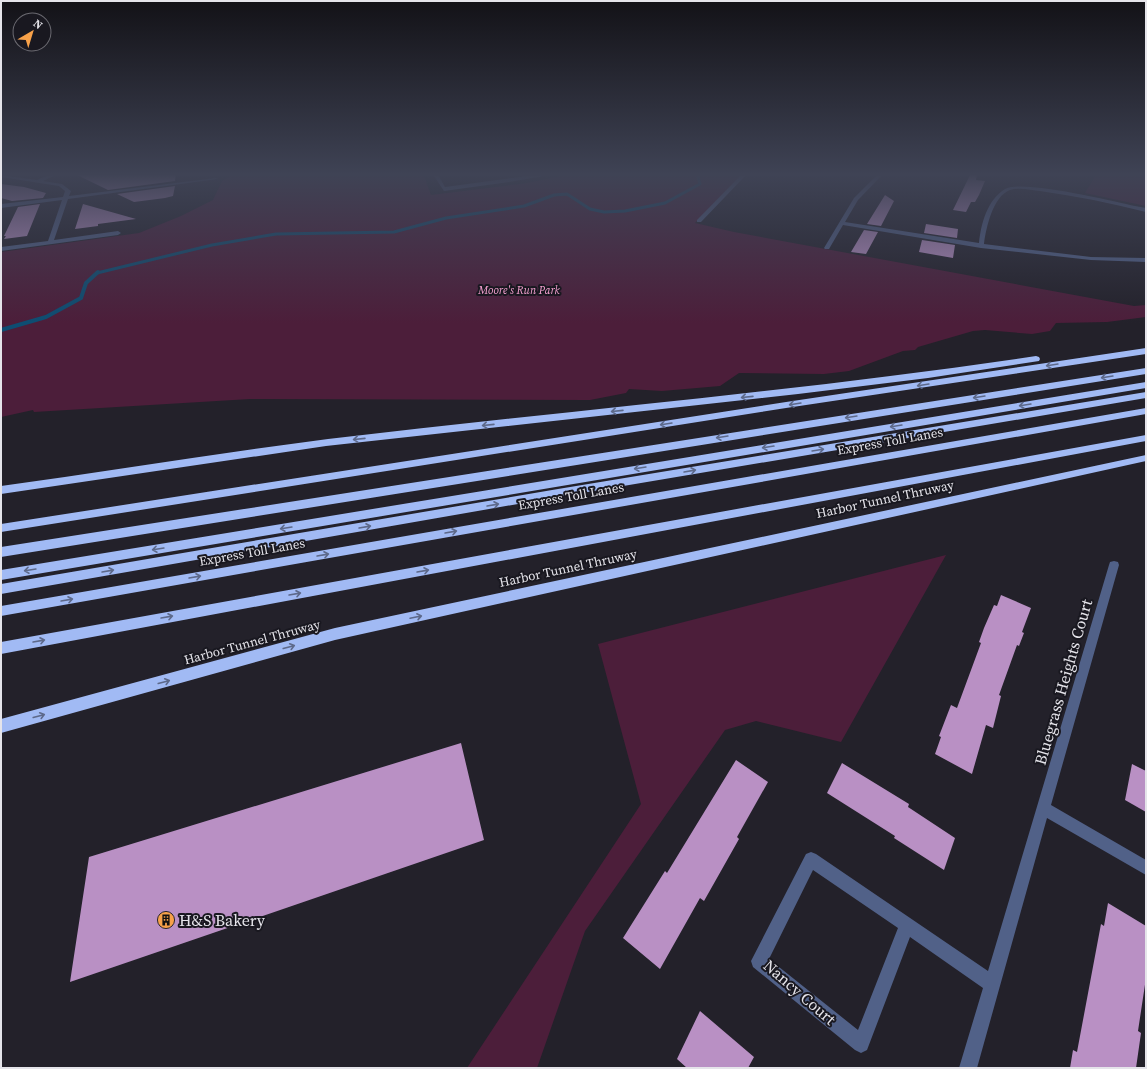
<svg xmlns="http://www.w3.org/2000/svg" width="1147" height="1069" viewBox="0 0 1147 1069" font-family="'Source Serif 4',serif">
<rect width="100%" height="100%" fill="#23212a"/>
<path fill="#4c1e3a" d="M237,173h186l8,22 96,-12 47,-10h169l-48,50 39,9 400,74 12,-1v12l-39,5 -51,1 -6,8 -18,3 -47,-4 -12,1 -55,16 -3,3 -12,1 -54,20 -25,3 -85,-1 -19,13 -58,5 -33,-2 -3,4 -36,7 -340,-1 -216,13 -1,-2 -32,7v-165l138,-19 42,-17 32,-16 9,-19z
M1097,173h49v33l-61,-13z
M946,555l-105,187 -85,-21 -31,9 -140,201 -48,137h-70l174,-264 -43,-160z"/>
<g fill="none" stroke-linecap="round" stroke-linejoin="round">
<path stroke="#0e4d72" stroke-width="3" d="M97,273l115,-28 64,-11 118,-2 52,-14 78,-12 30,-11 13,-1 23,15 14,3 21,-1 40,-8 35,-19 -3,-11"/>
<path stroke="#0e4d72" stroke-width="4" d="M1,330l45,-13 35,-19 5,-15 12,-11"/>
</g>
<path fill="#b990c4" d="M73,173h103l-1,8 -67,9z
M971,173l6,1 -1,6 9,1 -6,14 -4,7h-4l-5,10 -13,-2z
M1,184l23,3 22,6 -3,5 -31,3 -11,-3z
M175,186l-2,10 -8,2 -31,4 -17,-8z
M885,195l9,6 -13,25 -14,-2z
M40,204l-13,32 -23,3 2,-3h-2l14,-29z
M83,204l53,15 -38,5v2l-23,3z
M926,224l32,5 -1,9 -33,-5z
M864,230l14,2 -12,22 -15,-2z
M922,240l33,5 -2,13 -34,-6z
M1001,595l30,13 -9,24 2,1 -5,13 -2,-1 -18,50 2,1 -8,32 -7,-3 -14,49 -37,-20 6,-17 -2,-1 12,-31 6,3 24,-65 -2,-1 5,-14 10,-23 3,1z
M461,743l23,97 -414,142 19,-125z
M736,760l32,22 -31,55 2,2 -35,62 -4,-3 -40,71 -37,-31 42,-67 2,2z
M842,763l67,41 -1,3 47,31 -11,32 -50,-32 1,-2 -68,-43z
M1132,764l14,7v41l-21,-12z
M1108,903l38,23v52l-8,53 3,2 -5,35h-66l3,-18 4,2 24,-128 3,2z
M700,1011l54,46 -6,11h-61l-10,-9z"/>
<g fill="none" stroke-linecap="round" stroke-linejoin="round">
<path fill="#516188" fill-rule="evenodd" d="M53,173h7l-17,8 19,3 9,7 -2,5 147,-18 2,1 -150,20 -14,41 64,-9 3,2 -3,2 -117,16v-4l47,-6 14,-41 -61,8v-4l62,-7 2,-6 -6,-5 -58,-9v-2l36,5z
M432,173h5l8,14 104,-14h12l-52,9 -65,9z
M743,173h5l-47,49h-4v-2z
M879,173h5l-26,27 -13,22 134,21c2,-19 8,-43 26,-54 16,-10 108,12 130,17l11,2v4c-35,-9 -70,-16 -106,-21 -8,-1 -21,-4 -30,-1 -17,6 -24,38 -26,54l107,13 55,1v4l-55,-2 -110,-12 -138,-23 -14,24h-4l-1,-1 30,-50z
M1114,561l4,1 1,3 -68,240 95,55v15l-99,-57 -70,250h-18l24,-80 -73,-51 -43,113 -6,3 -6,-3 -102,-83 -2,-6 55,-107 5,-2 5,2 172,117 121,-406 1,-3zM813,870l85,58 -40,102 -89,-71z"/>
<path fill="#a1baf4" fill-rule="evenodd" d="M1146,348v6l-360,54 -785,124v-8l785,-122z
M1036,356l3,1 1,2 -1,2 -111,17 -130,16 -472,52 -325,48v-8c109,-15 218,-33 327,-47 236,-28 473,-48 708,-83z
M1146,368v6l-1145,183v-10z
M1146,382v6l-1145,192v-10z
M1146,392v6l-588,99 -557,97v-10l557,-95z
M1146,408v6l-1145,202v-10z
M1146,435v6l-1145,213v-12z
M1146,455v6l-811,179 -334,93v-14l334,-91z"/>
</g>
<defs><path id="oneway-shaft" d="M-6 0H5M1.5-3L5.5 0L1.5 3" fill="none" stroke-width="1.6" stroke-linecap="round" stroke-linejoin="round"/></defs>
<g stroke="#5d698a">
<use href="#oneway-shaft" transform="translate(1052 365) rotate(171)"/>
<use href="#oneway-shaft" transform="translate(1107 377) rotate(171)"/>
<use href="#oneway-shaft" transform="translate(923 385) rotate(171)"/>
<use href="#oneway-shaft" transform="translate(747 397) rotate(174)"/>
<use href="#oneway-shaft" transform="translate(979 397) rotate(171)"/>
<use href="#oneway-shaft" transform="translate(795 404) rotate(171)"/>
<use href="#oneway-shaft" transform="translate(1025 405) rotate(171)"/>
<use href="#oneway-shaft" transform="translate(617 411) rotate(174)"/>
<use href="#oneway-shaft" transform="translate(851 417) rotate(171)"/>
<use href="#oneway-shaft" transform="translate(666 424) rotate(171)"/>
<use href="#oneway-shaft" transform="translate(488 425) rotate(174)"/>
<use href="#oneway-shaft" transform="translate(896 426) rotate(171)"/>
<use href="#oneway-shaft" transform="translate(722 437) rotate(171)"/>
<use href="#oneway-shaft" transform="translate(359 439) rotate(174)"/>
<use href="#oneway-shaft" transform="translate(768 447) rotate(171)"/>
<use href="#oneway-shaft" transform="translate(818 450) rotate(-9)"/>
<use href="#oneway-shaft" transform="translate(640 468) rotate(171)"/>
<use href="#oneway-shaft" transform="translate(690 471) rotate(-10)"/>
<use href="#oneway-shaft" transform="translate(493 505) rotate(-10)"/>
<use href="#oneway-shaft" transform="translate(365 527) rotate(-10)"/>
<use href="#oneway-shaft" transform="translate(286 528) rotate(171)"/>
<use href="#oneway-shaft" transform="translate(451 532) rotate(-10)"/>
<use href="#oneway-shaft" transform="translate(158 549) rotate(171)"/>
<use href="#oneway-shaft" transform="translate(323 555) rotate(-10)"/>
<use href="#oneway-shaft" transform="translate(30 570) rotate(171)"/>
<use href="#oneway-shaft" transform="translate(108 571) rotate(-10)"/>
<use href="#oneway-shaft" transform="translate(423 571) rotate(-10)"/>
<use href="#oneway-shaft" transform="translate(195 577) rotate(-10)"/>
<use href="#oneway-shaft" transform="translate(295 594) rotate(-10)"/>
<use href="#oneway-shaft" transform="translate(67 600) rotate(-10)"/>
<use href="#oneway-shaft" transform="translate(167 617) rotate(-10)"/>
<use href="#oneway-shaft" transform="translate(416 617) rotate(-12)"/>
<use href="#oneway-shaft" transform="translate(39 641) rotate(-10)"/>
<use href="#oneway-shaft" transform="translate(289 647) rotate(-15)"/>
<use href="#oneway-shaft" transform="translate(164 682) rotate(-15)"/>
<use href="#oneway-shaft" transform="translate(39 716) rotate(-15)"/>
</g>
<linearGradient id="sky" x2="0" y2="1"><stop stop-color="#131217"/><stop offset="0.54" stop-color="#3f4355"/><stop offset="1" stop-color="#3f4355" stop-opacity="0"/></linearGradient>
<rect width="1147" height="323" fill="url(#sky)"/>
<defs>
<g id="building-disc" transform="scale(0.9)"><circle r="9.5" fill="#f7a149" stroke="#191820"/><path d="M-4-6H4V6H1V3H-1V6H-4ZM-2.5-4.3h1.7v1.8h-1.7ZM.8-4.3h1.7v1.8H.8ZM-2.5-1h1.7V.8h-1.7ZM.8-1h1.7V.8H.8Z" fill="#111"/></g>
</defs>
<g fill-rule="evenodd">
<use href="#building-disc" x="166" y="920"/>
</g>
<g text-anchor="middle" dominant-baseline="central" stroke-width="4" stroke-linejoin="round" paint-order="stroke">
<g font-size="11" font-style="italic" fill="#f8a3d3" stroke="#191820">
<text x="519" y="290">Moore's Run Park</text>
</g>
<g font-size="13" fill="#e5e4ea" stroke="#191820">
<text transform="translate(890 441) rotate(-10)">Express Toll Lanes</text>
<text transform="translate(571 496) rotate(-10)">Express Toll Lanes</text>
<text transform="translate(885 499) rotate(-12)">Harbor Tunnel Thruway</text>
<text transform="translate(252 552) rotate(-10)">Express Toll Lanes</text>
<text transform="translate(568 568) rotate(-12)">Harbor Tunnel Thruway</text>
<text transform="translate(252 642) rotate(-15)">Harbor Tunnel Thruway</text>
</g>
<g font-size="16" fill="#e5e4ea" stroke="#191820">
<text transform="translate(1063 682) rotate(-74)">Bluegrass Heights Court</text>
<text transform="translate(800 992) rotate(41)">Nancy Court</text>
</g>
<g font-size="16" fill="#e5e4ea" stroke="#191820" text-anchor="start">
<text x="179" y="920">H&amp;S Bakery</text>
</g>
</g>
<rect width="1147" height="1069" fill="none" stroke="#e5e4ea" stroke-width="4"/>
<g transform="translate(32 32) rotate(38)"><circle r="19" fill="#191820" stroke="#6b6a71"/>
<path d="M0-3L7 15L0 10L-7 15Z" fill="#f7a149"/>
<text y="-6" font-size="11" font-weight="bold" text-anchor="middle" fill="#e5e4ea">N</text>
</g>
</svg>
